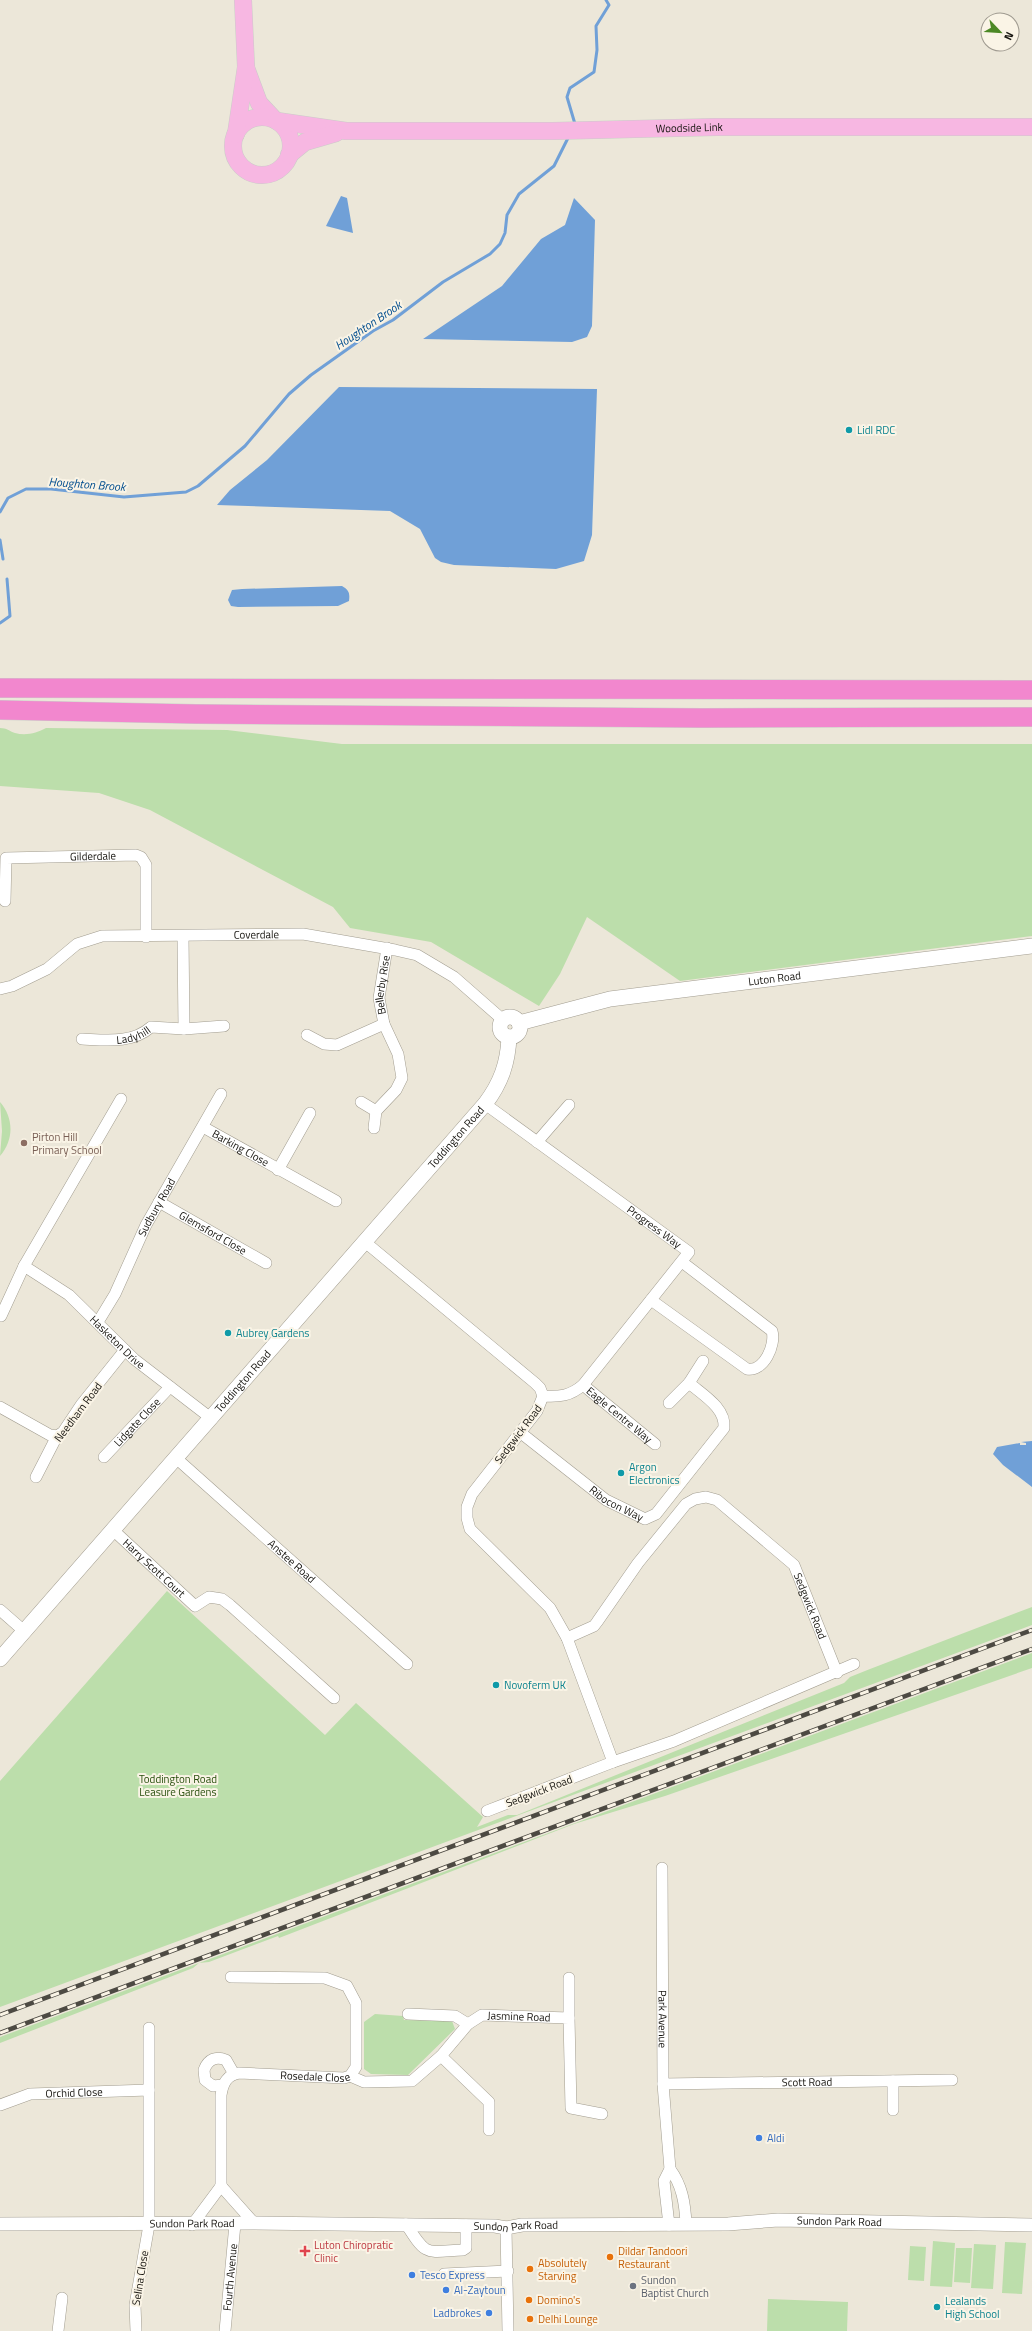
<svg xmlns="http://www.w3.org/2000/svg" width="1032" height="2331" viewBox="0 0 1032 2331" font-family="'Titillium Web',sans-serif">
<rect width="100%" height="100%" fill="#ece7d9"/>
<path fill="#bcdeab" d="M0,728c7,0 9,3 15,5 11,3 22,0 31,-5l181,2 115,14h690v192l-352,45 -93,-64 -27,57 -21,32 -108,-64 -81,-14 -17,-21 -183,-97 -51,-17 -99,-7z
M0,1102c14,16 14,38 0,54l2,-25z
M167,1591l158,144 31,-32 127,114 -6,10 31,-12h9l327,-132 6,-6 20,-8 162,-62v18l-1032,382v-226z
M1032,1653v15l-367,128 -91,28 -295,114 -1,-2 -69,26 -10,1 -6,5 -193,75v-6z
M375,2014l28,2 1,4 48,1 3,8 -47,46 -37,-1 -7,-5v-47z
M933,2241l22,2 -3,44 -22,-1z
M1005,2242l21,1 -4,51 -20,-1z
M974,2244l22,1 -3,44 -22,-1z
M910,2246l16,1 -2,34 -16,-1z
M956,2248h16l-2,35 -16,-1z
M768,2299l80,3 -1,29h-80z"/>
<path fill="#70a0d7" d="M341,196l6,2 6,35 -27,-7z
M574,198l21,22 -3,106 -5,11 -15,5 -149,-3 79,-53 39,-47 24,-14z
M339,387l258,2 -5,146 -8,26 -28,8 -102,-4 -13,-3 -6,-4 -15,-29 -30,-18 -173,-6 13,-15 37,-30z
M342,586c7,4 8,7 7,15l-11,5 -100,1 -7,-1 -3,-6 4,-10 10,-1z
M1032,1441v46l-29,-22 -10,-11 4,-7 23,-4v2h6v-2l-5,-1z"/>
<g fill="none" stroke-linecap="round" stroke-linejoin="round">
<path stroke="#70a0d7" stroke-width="3" d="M575,124l-8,-27 3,-9 24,-16 3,-22 -1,-24 13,-21 -3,-5
M0,512l8,-14 18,-9h25l73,8 62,-5 12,-6 47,-40 44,-52 22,-19 62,-44 20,-11 50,-38 47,-28 10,-10 5,-11 2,-18 12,-21 35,-28 15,-30
M0,540l3,19
M0,623l10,-7 -3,-37"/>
<g stroke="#a29d90" stroke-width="12">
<g id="minor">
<path id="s1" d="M5,901l1,-43 130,-3 5,2 5,8v72"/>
<path d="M183,936l1,93"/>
<path id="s2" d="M0,989l12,-3 35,-17 30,-25 25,-8 201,-2 92,16 22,5 37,22 49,43"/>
<path d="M307,1035l17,9 13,1 47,-21"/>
<path id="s3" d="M82,1039c23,1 50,5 69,-12l33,2 40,-3"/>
<path id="s4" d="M361,1102l15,9 20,-21 6,-12 -4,-24 -14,-30 -5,-26 8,-50"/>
<path id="s5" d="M485,1104l204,148 -106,133c-13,11 -23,12 -40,11"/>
<path id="s6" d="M203,1127l133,74"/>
<path d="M374,1128l2,-17"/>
<path d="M537,1142l32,-37"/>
<path d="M278,1170l32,-57"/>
<path id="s7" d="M159,1202l107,61"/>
<path d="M365,1242l170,141 5,5 3,8 -6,15 -65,83 -5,13v11l3,11 80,79 17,30 46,124 -126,49"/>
<path d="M24,1266l97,-167"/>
<path d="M651,1300l96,69c17,3 29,-24 25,-38l-90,-69"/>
<path id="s8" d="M1,1316l23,-50 45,29 65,64 78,60"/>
<path id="s9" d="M98,1322l17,-28 31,-69 75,-131"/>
<path d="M689,1383l14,-22"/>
<path id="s10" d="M583,1385l72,59"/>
<path d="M0,1407l50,28 7,1"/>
<path id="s11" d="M521,1433l85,67 39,19 11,-5 68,-86c2,-20 -21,-33 -35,-45l-20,20"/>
<path id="s12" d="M104,1457l66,-70"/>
<path id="s13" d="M176,1458l231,206"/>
<path d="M36,1477l21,-41 6,-4 18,-27 44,-55"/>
<path id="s14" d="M113,1530l82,76 14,-9 13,2 8,6 104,93"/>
<path d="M0,1610l24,21"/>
<path id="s15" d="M567,1638l27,-12 3,-4 41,-59 48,-59 9,-5 11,-2 11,3 77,65 43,108"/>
<path d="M613,1762l61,-21 180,-77"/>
<path id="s16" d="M662,1868l1,216 7,85 -6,12 5,44"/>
<path d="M569,1978v40"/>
<path d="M408,2014l47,2 13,8"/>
<path d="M149,2028v62"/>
<path d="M441,2056l48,46v28"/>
<path id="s17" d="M350,2076l14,6 48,-1 29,-25 27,-32 14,-9 87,3 2,90 31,6"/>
<path id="s18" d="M663,2084l289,-4"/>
<path d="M223,2085l-10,1 -8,-6 -1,-10c4,-11 12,-14 22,-10l8,14"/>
<path id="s19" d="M0,2105l30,-11 119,-4v135l-14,80 1,26"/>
<path d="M893,2110v-29"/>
<path d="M670,2169c12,16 15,34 16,55"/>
<path id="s20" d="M221,2186v-91c2,-12 6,-20 18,-22l105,5 6,-2 6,-9v-64l-9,-17 -22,-8 -94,-1"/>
<path d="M221,2186l33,37"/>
<path d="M406,2224c21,33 19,28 57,26l3,-2v-23"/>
<path d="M192,2225l29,-39"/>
<path d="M506,2228l2,103"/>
<path d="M444,2274l64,-3"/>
<path d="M58,2331l4,-33"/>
<path id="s21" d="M225,2331l10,-107"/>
</g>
</g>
<g stroke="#a29d90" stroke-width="14">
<g id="tertiary">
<path id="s22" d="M0,2224l254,-1 241,3 11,2 16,-3 206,-1 50,-4 254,5"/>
</g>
</g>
<g stroke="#a29d90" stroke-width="16">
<g id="secondary">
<circle cx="510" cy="1027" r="10"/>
<path id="s23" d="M519,1023l91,-24 422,-53"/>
<path id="s24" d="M0,1659l485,-555c16,-21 23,-41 24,-67"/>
</g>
</g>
<g stroke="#cccbca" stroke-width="18">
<g id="primary">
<path d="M246,68l13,35 14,15"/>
<circle cx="262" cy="146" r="29"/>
<path id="s25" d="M277,121l69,10h207l163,-4h316"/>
<path d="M236,134l10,-67 -3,-67"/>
<path d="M289,155l16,-13 31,-9"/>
</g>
</g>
<g stroke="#cccbca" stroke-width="20">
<path id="motorway" d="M0,688l1032,2
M0,710l196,4 506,4 330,-1"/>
</g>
<use href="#minor" stroke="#fff" stroke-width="11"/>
<use href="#tertiary" stroke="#fff" stroke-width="13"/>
<use href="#secondary" stroke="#fff" stroke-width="15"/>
<use href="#primary" stroke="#f7b7e2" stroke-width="17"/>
<use href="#motorway" stroke="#f287ce" stroke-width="19"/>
<g stroke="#4d4a43" stroke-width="4.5">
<path id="rail" d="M0,2015l1032,-385
M0,2033l1032,-384"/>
</g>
<use href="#rail" stroke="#faf4e6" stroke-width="3" stroke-dasharray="9" stroke-linecap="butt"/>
</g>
<g fill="#0f9aa8" stroke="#faf4e6" stroke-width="1.5">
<circle cx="849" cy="430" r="4"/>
<circle cx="228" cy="1333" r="4"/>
<circle cx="621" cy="1473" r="4"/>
<circle cx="496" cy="1685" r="4"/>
<circle cx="937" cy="2307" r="4"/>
</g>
<circle fill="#8d6e63" stroke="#faf4e6" stroke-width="1.5" cx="24" cy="1143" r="4"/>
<g fill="#3f7fe0" stroke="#faf4e6" stroke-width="1.5">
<circle cx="759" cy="2138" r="4"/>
<circle cx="412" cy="2275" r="4"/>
<circle cx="446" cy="2290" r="4"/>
<circle cx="489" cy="2313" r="4"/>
</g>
<path fill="#e0444e" stroke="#faf4e6" stroke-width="1.5" d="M303 2245h4v4h4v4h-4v4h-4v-4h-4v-4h4z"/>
<g fill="#e8710a" stroke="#faf4e6" stroke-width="1.5">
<circle cx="610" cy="2257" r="4"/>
<circle cx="530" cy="2269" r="4"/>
<circle cx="529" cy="2300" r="4"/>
<circle cx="530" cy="2319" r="4"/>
</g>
<circle fill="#6b7280" stroke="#faf4e6" stroke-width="1.5" cx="633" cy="2286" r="4"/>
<g text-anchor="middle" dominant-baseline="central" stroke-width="4" stroke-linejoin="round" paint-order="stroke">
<g font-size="11" fill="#16140f" stroke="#faf4e6">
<text stroke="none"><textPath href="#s25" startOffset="413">Woodside Link</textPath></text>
<text stroke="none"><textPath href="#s1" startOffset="130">Gilderdale</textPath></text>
<text stroke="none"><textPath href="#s2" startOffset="271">Coverdale</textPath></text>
<text stroke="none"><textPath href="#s23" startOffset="260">Luton Road</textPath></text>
<text stroke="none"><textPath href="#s4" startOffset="157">Bellerby Rise</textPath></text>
<text stroke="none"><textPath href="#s3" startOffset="52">Ladyhill</textPath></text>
<text stroke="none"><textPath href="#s24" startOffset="693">Toddington Road</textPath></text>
<text stroke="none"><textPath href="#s6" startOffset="43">Barking Close</textPath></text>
<text stroke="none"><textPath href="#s9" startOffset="129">Sudbury Road</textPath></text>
<text stroke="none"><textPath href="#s5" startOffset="209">Progress Way</textPath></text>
<text stroke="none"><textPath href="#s7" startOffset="62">Glemsford Close</textPath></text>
<text stroke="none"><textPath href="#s8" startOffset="176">Hasketon Drive</textPath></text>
<text stroke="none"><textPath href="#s24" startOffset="369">Toddington Road</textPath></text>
<text transform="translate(78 1412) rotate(-53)">Needham Road</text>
<text stroke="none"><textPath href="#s10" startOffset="47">Eagle Centre Way</textPath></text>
<text stroke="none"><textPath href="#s12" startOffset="48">Lidgate Close</textPath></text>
<text transform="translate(518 1434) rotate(-53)">Sedgwick Road</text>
<text stroke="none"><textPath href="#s11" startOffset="119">Ribocon Way</textPath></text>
<text stroke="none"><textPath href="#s13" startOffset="155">Anstee Road</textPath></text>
<text stroke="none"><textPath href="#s14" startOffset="56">Harry Scott Court</textPath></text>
<text stroke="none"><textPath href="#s15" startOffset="360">Sedgwick Road</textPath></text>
<text transform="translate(539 1791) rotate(-21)">Sedgwick Road</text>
<text stroke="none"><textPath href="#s17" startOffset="197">Jasmine Road</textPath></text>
<text stroke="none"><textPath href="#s16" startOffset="151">Park Avenue</textPath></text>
<text stroke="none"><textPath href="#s20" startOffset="198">Rosedale Close</textPath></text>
<text stroke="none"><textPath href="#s18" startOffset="144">Scott Road</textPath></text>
<text stroke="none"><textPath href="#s19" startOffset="76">Orchid Close</textPath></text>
<text stroke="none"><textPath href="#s22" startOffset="840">Sundon Park Road</textPath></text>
<text stroke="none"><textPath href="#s22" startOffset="192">Sundon Park Road</textPath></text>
<text stroke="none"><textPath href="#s22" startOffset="516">Sundon Park Road</textPath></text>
<text stroke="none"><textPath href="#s21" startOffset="54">Fourth Avenue</textPath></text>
<text transform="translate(140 2278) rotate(-81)">Selina Close</text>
</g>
<g font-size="11" fill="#0d838f" stroke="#faf4e6" text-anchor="start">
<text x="857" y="430">Lidl RDC</text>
<text x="236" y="1333">Aubrey Gardens</text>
<text x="629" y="1467">Argon<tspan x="629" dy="13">Electronics</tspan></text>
<text x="504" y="1685">Novoferm UK</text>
<text x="945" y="2301">Lealands<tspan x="945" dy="13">High School</tspan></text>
</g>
<g font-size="11" fill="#785e54" stroke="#faf4e6" text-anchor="start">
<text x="32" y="1137">Pirton Hill<tspan x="32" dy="13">Primary School</tspan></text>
</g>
<g font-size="11" fill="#284e0d" stroke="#faf4e6">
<text x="178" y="1779">Toddington Road<tspan x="178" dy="13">Leasure Gardens</tspan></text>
</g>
<g font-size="11" fill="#366cbe" stroke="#faf4e6" text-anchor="start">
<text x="767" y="2138">Aldi</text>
<text x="420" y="2275">Tesco Express</text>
<text x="454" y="2290">Al-Zaytoun</text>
<text x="481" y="2313" text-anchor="end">Ladbrokes</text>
</g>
<g font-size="11" fill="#be3a42" stroke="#faf4e6" text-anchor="start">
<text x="314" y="2245">Luton Chiropratic<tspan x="314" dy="13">Clinic</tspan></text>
</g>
<g font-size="11" fill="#c56008" stroke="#faf4e6" text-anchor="start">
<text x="618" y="2251">Dildar Tandoori<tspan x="618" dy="13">Restaurant</tspan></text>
<text x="538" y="2263">Absolutely<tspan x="538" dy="13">Starving</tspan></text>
<text x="537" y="2300">Domino's</text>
<text x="538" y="2319">Delhi Lounge</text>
</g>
<g font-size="11" fill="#5b616d" stroke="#faf4e6" text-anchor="start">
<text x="641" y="2280">Sundon<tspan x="641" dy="13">Baptist Church</tspan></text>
</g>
<g font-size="12" font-style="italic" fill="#004d8e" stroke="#faf4e6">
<text transform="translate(368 325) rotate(-34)">Houghton Brook</text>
<text transform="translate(87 484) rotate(4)">Houghton Brook</text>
</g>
</g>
<g transform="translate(1000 32) rotate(115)"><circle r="19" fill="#faf4e6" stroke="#9f9a90"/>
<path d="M0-3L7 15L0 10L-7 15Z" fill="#4c8825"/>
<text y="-6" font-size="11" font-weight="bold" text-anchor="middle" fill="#16140f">N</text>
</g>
</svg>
